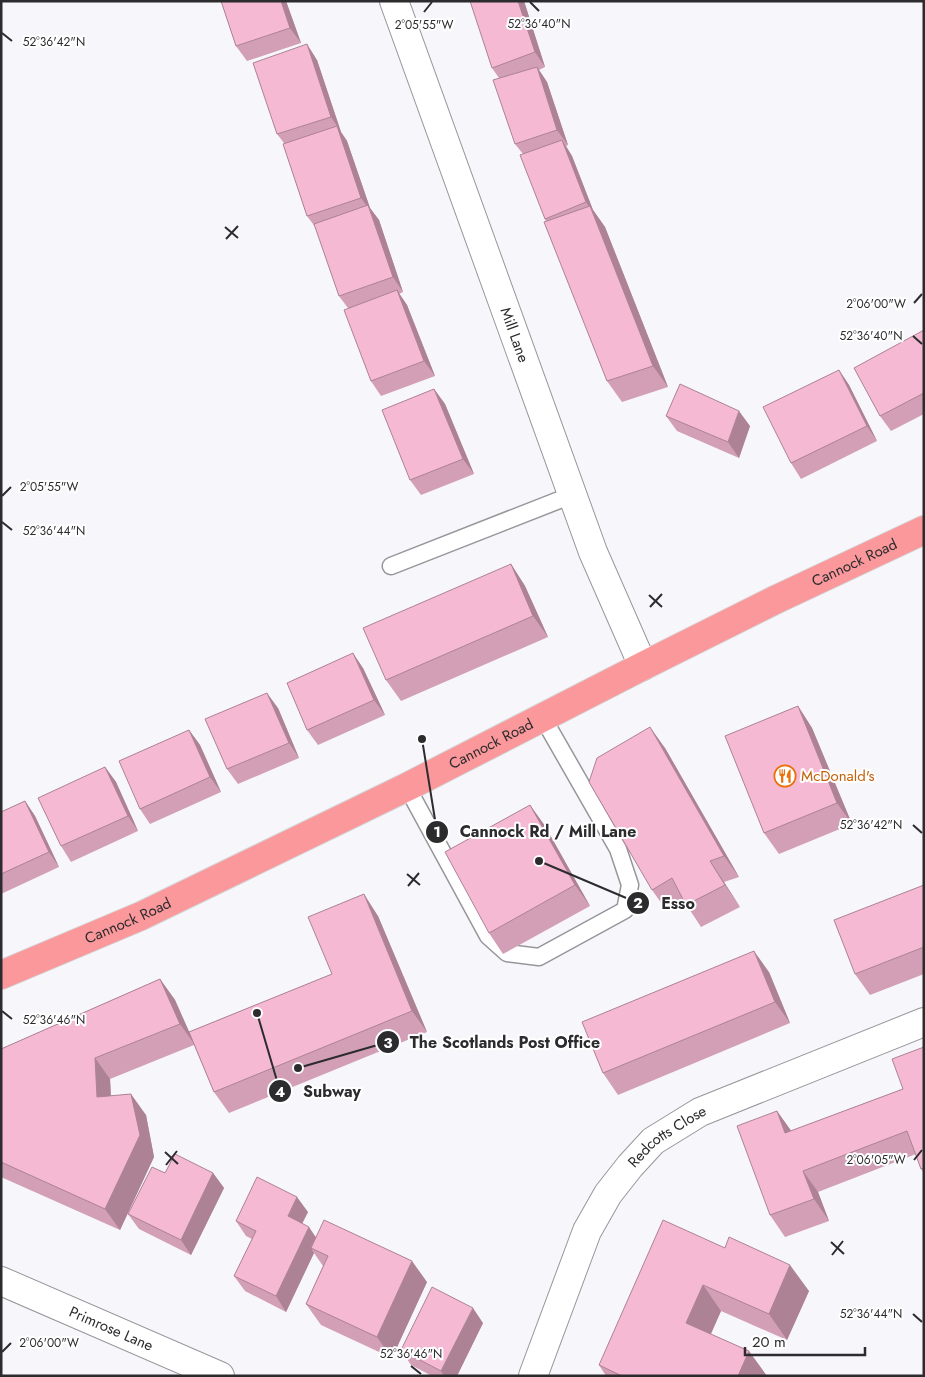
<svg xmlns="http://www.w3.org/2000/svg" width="925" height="1377" viewBox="0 0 925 1377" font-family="Jost,sans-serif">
<rect width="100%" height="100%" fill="#f7f6fb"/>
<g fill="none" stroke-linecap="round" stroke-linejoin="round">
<g stroke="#97969b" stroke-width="19">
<path id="service" d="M391,566l181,-71
M407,787l81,149 19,17 32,4 86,-47 5,-25 -12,-36 -75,-131"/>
</g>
<g stroke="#97969b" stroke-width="30">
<g id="minor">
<path id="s1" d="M394,1l199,551 50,114"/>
<path id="s2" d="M1,1281l219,95"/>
<path id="s3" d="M533,1376l54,-145 21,-37 22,-28 23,-25 47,-29 224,-90"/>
</g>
</g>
<g stroke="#d5d5d5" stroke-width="30">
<g id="trunk">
<path id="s4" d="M1,975l140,-59 266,-129 236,-121 132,-66 149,-70"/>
</g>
</g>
<use href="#service" stroke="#fff" stroke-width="16"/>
<use href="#minor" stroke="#fff" stroke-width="28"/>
<use href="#trunk" stroke="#fa989c" stroke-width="28"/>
</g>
<path fill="#d39fb6" d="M221,1h65l15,42 -54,18 -11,-15z
M524,1l21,66 -6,3 8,12 21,63 -2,1 6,10 21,54 12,17 63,160 -46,15 -15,-21 -62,-162 -22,-65 -8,-10 -16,-66 -7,-10z
M317,60l24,72 6,9 23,67 9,12 24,72 -4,2 8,11 28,71 -54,20 -10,-15 -23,-73 -9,-12 -23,-68 -9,-12 -23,-73 -7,-9z
M924,330v84l-33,17 -11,-15z
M839,370l10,15 28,56 -76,38 -10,-16z
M434,389l11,15 29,70 -53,21 -11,-15z
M666,416l84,10 -11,32 -62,-27z
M511,564l14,22 23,51 -147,64 -15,-21z
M363,668l22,47 -67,30 -11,-15z
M798,706l14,22 40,96 -73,30 -15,-21z
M278,708l21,50 -61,26 -11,-15z
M189,730l11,15 21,47 -71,32 -10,-15z
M665,748l74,129 -15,5 16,25 -39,20 -17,-26 -17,10 -15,-21z
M105,767l11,15 22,49 -67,31 -10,-16z
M25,801l10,15 24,51 -58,27v-82z
M530,805l15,21 45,80 -87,48 -14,-21z
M924,885v89l-54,21 -15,-21z
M378,916l49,116 -198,81 -15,-21 -20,-47 -84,34 1,17 35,19 8,42 -34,73 -119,-53v-128l159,-70 15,21 14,32 143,-58z
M769,972l21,51 -172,72 -15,-22z
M924,1047v125l-3,-3 -5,-15 -98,38 11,29 -44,16 -15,-22 7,-104 14,20 112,-42z
M165,1173h48l11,15 -33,67 -52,-26 -11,-15z
M308,1212l-6,12 14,13 111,45 -35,76 -71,-33 -15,-21 17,-38 -9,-13 -28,59 -41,-21 -11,-15 18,-37 -6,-3 -10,-15z
M725,1248l84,43 -22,49 -66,-29 -10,23 56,42h-161l-7,-11z
M483,1323l-26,53h-25l-21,-11 -10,-15z"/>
<path fill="#ac8294" d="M281,1h5l15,42 -11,-15z
M518,1h6l21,66 -10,-15z
M307,44l10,16 24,72 -10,-15z
M537,67l10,15 21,63 -11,-15z
M337,126l10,15 23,67 9,12 24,72 -10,-15 -23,-67 -9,-12z
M562,140l10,16 21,54 12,17 63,160 -15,-21 -60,-153 -7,-11z
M397,290l10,15 28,71 -11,-15z
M839,370l10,15 28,56 -10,-15z
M434,389l11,15 29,70 -11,-15z
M739,411l11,15 -11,32 -11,-16z
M511,564l14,22 23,51 -15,-21z
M353,653l10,15 22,47 -11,-15z
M267,693l11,15 21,50 -10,-15z
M798,706l14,22 40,96 -15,-21z
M650,727l15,21 74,129 -15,-21z
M189,730l11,15 21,47 -11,-15z
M105,767l11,15 22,49 -10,-15z
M25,801l10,15 24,51 -10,-15z
M530,805l15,21 45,80 -15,-21z
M710,861l14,21 16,25 -15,-22z
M364,894l14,22 49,116 -15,-21z
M754,951l15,21 21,51 -15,-21z
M160,979l15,21 20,45 -15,-21z
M95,1058l15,21 2,39 -15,-21z
M131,1094l15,21 8,42 -34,73 -15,-21z
M777,1111l15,21 -7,1z
M803,1171l15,21 11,29 -15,-22z
M213,1173l11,15 -33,67 -10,-15z
M297,1197l11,15 -10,19 -10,-15z
M309,1227l10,15 -8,6 3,5 -28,59 -10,-16z
M412,1261l15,21 -35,76 -15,-21z
M790,1265l19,26 -22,49 -18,-26z
M703,1285l18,26 -17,38 -18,-26z
M473,1308l10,15 -26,53h-13l-3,-5z
M749,1351l18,25h-29z"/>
<path fill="#f5b9d4" stroke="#ac8294" d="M221,1h60l9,27 -54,18z
M470,1h48l17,51 -43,16z
M307,44l24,73 -54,17 -24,-71z
M537,67l20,63 -42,14 -22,-64z
M337,126l24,72 -54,18 -24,-72z
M562,140l24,62 -41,17 -25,-64z
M368,205l25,72 -54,19 -25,-72z
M590,206l63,160 -46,15 -63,-159z
M397,290l27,71 -53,20 -27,-71z
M924,330v63l-44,23 -26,-48z
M839,370l28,56 -76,37 -28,-56z
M680,384l59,27 -11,31 -62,-26z
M434,389l29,70 -53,21 -28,-70z
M511,564l22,52 -147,64 -23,-52z
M353,653l21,47 -67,30 -20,-47z
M267,693l22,50 -62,26 -22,-50z
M798,706l39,97 -73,30 -39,-97z
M650,727l74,129 -14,5 15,24 -39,20 -14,-27 -20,12 -63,-108 8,-24z
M189,730l21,47 -70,32 -21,-48z
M105,767l23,49 -67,30 -23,-48z
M25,801l24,51 -48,22v-62z
M530,805l45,80 -86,48 -44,-81z
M924,885v62l-69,27 -21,-54z
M364,894l48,117 -198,81 -25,-60 143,-58 -24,-57z
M754,951l21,51 -172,71 -21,-51z
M160,979l20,45 -85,34 2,39 34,-3 9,41 -35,74 -104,-47v-113z
M924,1047v121l-3,1 -14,-38 -104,40 11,28 -44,16 -33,-89 40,-15 8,22 118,-44 -11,-30z
M175,1154l38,19 -32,67 -53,-26 24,-47 13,6z
M257,1177l40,20 -9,19 21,11 -33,69 -42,-20 22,-45 -20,-10z
M324,1220l88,41 -35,76 -71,-33 22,-48 -17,-8z
M663,1220l62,28 4,-11 61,28 -21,49 -66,-29 -17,38 63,28 -11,25h-116l-23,-11z
M432,1287l41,21 -32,63 -40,-21z"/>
<path fill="none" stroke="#2c2b2d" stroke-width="2" d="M530,2l9,9M424,12l8,-10M2,33l10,8M225,227l13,11M226,239l12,-13M914,303l8,-9M913,336l9,8M2,496l9,-9M2,522l10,8M649,595l13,12M650,607l12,-13M913,825l9,8M407,874l13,11M408,886l11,-13M2,1011l10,8M165,1152l13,12M914,1160l8,-10M166,1165l11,-14M831,1242l13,12M832,1255l11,-14M913,1314l9,8M2,1352l9,-9M411,1366l10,8"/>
<defs>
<g id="restaurant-ring" transform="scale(1.125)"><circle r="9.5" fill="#fff" stroke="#e8710a" stroke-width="1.5"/><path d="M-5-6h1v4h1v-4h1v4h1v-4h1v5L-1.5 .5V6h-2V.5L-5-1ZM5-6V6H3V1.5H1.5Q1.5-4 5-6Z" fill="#e8710a"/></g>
</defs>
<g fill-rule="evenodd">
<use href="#restaurant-ring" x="785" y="776"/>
</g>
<g text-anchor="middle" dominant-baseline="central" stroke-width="4" stroke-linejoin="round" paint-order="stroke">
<g font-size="15" fill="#2c2b2d" stroke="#fff">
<text stroke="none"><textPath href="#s1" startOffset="355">Mill Lane</textPath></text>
<text stroke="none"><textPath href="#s4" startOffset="948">Cannock Road</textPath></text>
<text stroke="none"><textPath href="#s4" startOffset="542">Cannock Road</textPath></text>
<text stroke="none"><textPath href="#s4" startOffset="138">Cannock Road</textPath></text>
<text stroke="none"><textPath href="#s3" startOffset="281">Redcotts Close</textPath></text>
<text stroke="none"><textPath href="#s2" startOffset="120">Primrose Lane</textPath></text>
</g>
<g font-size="15" fill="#c56008" stroke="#fff" text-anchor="start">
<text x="801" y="776">McDonald's</text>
</g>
</g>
<g font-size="12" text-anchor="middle" fill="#2c2b2d" stroke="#fff" stroke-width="4" stroke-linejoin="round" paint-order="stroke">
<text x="539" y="28">52°36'40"N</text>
<text x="424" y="29">2°05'55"W</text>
<text x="54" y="46">52°36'42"N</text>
<text x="876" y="308">2°06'00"W</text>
<text x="871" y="340">52°36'40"N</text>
<text x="49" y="491">2°05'55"W</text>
<text x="54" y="535">52°36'44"N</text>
<text x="871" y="829">52°36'42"N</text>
<text x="54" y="1024">52°36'46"N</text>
<text x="876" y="1164">2°06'05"W</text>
<text x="871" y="1318">52°36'44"N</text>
<text x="49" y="1347">2°06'00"W</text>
<text x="411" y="1358">52°36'46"N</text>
</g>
<path fill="none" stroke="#2c2b2d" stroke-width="2" d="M422 739L437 832M539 861L638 903M298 1068L388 1042M257 1013L280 1091"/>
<g fill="#2c2b2d" stroke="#fff" stroke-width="2">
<circle cx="422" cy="739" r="5"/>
<circle cx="539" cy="861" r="5"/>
<circle cx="298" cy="1068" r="5"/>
<circle cx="257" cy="1013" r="5"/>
<circle cx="437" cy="832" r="12"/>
<circle cx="638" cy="903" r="12"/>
<circle cx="388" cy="1042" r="12"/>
<circle cx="280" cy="1091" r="12"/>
</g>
<g font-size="15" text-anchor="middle" font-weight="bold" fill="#fff">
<text x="437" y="837">1</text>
<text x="638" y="908">2</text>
<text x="388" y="1048">3</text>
<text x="280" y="1097">4</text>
</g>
<g font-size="16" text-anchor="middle" font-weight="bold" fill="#2c2b2d" stroke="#fff" stroke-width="4" stroke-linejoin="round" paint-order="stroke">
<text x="548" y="837">Cannock Rd / Mill Lane</text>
<text x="678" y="909">Esso</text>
<text x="505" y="1048">The Scotlands Post Office</text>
<text x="332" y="1097">Subway</text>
</g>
<rect width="925" height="1377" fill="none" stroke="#2c2b2d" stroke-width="5"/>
<path d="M745 1347v8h120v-8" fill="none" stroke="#2c2b2d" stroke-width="2.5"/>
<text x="752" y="1347" font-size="15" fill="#2c2b2d" stroke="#ffffff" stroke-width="4" paint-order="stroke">20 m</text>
</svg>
